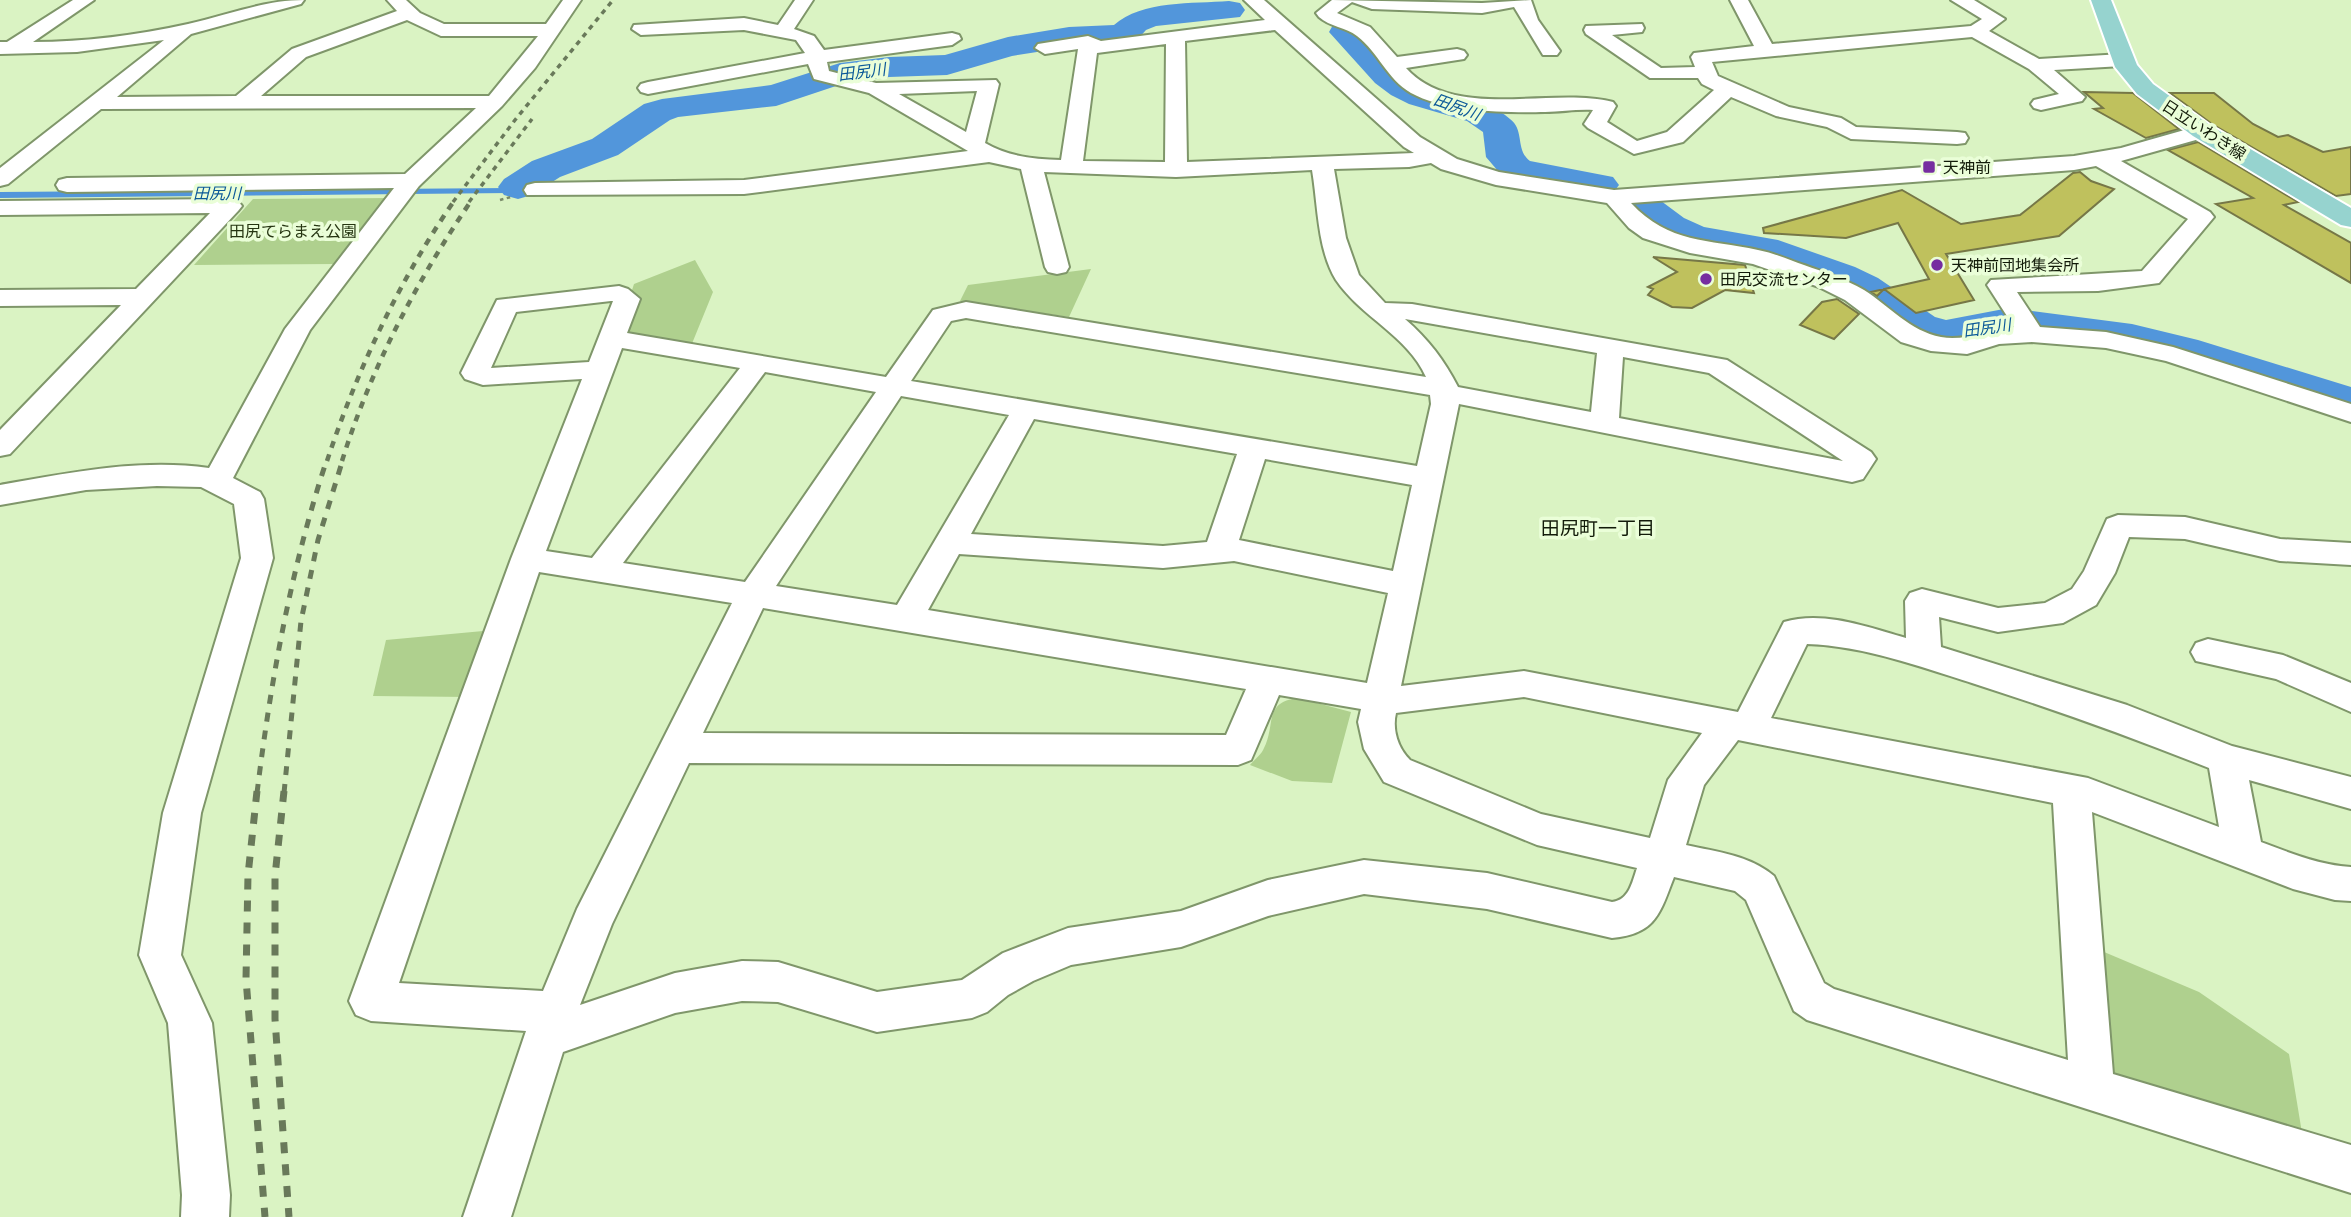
<svg xmlns="http://www.w3.org/2000/svg" width="2351" height="1217" viewBox="0 0 2351 1217" font-family="Raleway,'Noto Sans JP',sans-serif">
<rect width="100%" height="100%" fill="#daf3c3"/>
<path fill="#afd08e" d="M390,198l-55,66 -141,1 59,-66z
M695,260l18,32 -22,54 -74,-10 17,-52z
M1091,269l-22,48 -109,-16 8,-16z
M494,630l-25,67 -96,-1 13,-56z
M1298,698l53,14 -19,71 -40,-2 -42,-16c4,-5 12,-11 14,-17 12,-23 -1,-46 34,-50z
M2097,949l102,43 90,62 13,79 -190,-56z"/>
<path fill="#5296db" d="M584,150l7,4 -41,17 -36,22 -514,5v-6l509,-4 34,-21z"/>
<g fill="none" stroke-linecap="round" stroke-linejoin="round">
<path fill="#5296db" fill-rule="evenodd" d="M1229,1l11,2 5,7 -5,7 -84,9 -10,4 -9,10 -20,5 -48,2 -57,9 -65,19 -58,2 -44,6 -69,23 -98,11 -8,3 -52,35 -58,22 -28,18 -14,4 -14,-4 -6,-8 6,-8 28,-18 60,-22 52,-35 18,-5 109,-14 69,-22 49,-6 56,-2 63,-18 61,-10 45,-2c28,-25 79,-21 115,-24z
M1345,22c32,8 43,43 70,58 31,19 68,15 95,39 15,11 5,31 20,42l83,16 6,8 -6,8 -14,4 -95,-19 -18,-21 -3,-25 -16,-11 -58,-17 -18,-9 -16,-12 -46,-51 4,-7z
M1643,195l14,3 27,20 20,9 74,13 77,27 23,11 57,39 11,3 63,-12 123,16 66,16 153,47v31l-219,-66 -123,-16 -64,12 -42,-11 -55,-41 -23,-11 -70,-25 -76,-13 -25,-11 -25,-20 -6,-9 6,-9z"/>
</g>
<path fill="#bfc15d" stroke="#767747" stroke-width="2" d="M2084,92l49,1 46,36 -33,9 -52,-29 9,-1z
M2170,93h44l39,31 25,13 10,-2 35,17 28,-5v47l-15,2 -124,-72z
M2198,142l100,60 -14,3 67,38v40l-135,-79 37,-6 -85,-48z
M2080,172l11,9 23,8 -55,47 -113,18 28,46 -58,13 -32,-24 -7,7 -6,-4 58,-13 -31,-56 -52,15 -82,-5 -1,-5 139,-38 59,34 59,-9 53,-42z
M1653,257l92,8 9,28 -29,-3 -33,18 -20,-1 -24,-12 5,-6 -5,-2 29,-15z
M1837,299l22,15 -25,25 -34,-14 22,-23z"/>
<g fill="none" stroke-linecap="round" stroke-linejoin="round">
<g stroke="#7f966a" stroke-width="4">
<path id="minor" d="M73,0h21l-61,42c52,0 105,-7 155,-18 40,-9 76,-24 116,-24l-3,4 -110,30 -74,63 119,-1 56,-47 105,-38 -10,-11h19l14,13 24,11h102l17,-24h18l-46,68 -33,38 -83,80 -109,144 -77,148 27,14 4,7 9,59 -72,255 -20,142 31,68 18,172 -1,22h-48l1,-22 -14,-172 -29,-68 24,-142 78,-255 -7,-54 -33,-17 -44,-1 -71,4 -86,15v-20c67,-12 140,-27 209,-17l76,-139 109,-141 -327,4 -8,-2 -3,-5 3,-5 8,-2 338,-4 71,-66 -375,1 -93,75 -8,2v-18l164,-128 -87,12 -77,2v-12h7zM407,20l34,16h97l-49,60h-228l45,-39z
M795,0h18l-19,29 20,7 10,14 128,-17 7,2 2,4 -9,6 -125,17 2,9 47,12 120,-3 3,4 -14,59c24,14 49,16 76,17l17,-111 -33,5 -10,-6 3,-4 50,-8 13,5 164,-21 -21,-20h20l156,137 37,22 42,13 115,18 460,-34 47,-8 81,-23 8,1 3,5 -3,5 -89,25 89,51 4,5 -55,66 -61,8 -81,1 23,35 66,5 67,15 178,57v18l-185,-61 -60,-13 -74,-6 -33,2 -32,10 -36,-3 -30,-9 -56,-42 -26,-13 -66,-23 -63,-11 -47,-15 -14,-10 -22,-25 -111,-18 -55,-16 -10,-6 -22,4 -75,2 12,69 13,37 26,28 27,1 315,56 144,92 5,7 -13,20 -11,3 -393,-78 -58,282 123,-15 214,41 46,-90c39,-12 84,5 122,16l-1,-37 5,-8 12,-4 76,19 47,-5 27,-14 12,-18 23,-52 11,-4 67,2 95,22 71,4v22l-71,-4 -95,-22 -56,-2 -14,36 -19,32 -33,18 -65,9 -59,-15 2,30 186,58 105,41 119,31v32l-102,-29 12,62c29,11 59,23 90,25v34l-16,-1 -42,-11 -201,-77 21,262 238,71v48l-544,-173 -13,-9 -48,-111 -11,-9 -61,-14c-14,36 -18,57 -62,61l-125,-29 -123,-15 -96,22 -87,31 -110,18 -38,16 -25,14 -21,17 -15,6 -95,14 -99,-30 -36,-1 -67,12 -112,39 -52,165h-48l63,-186 -155,-10 -15,-6 -7,-14 162,-442 71,-180 -99,6 -18,-6 -4,-6 36,-73 122,-14 9,3 12,10 -13,34 259,44 47,-67 33,-8 460,75c-18,-41 -65,-60 -90,-97 -19,-31 -18,-75 -24,-110l-136,7 -132,-5 25,95 -3,5 -9,2 -9,-2 -3,-5 -24,-98 -32,-7 -245,32 -217,1 -3,-5 3,-5 8,-2 209,-3 224,-29 -99,-58 -55,-14 -6,-15 -160,30 -7,-2 -3,-4 3,-4 7,-2 157,-29 -9,-13 -52,-10 -103,5 -9,-6 2,-4 110,-7 34,7zM1275,30l129,117 10,6 -227,9 -2,-121zM1166,44l-1,118 -82,-1 14,-108zM977,91l-11,41 -67,-38zM2096,166l92,53 -46,52 -151,9 -4,5 27,42c-25,1 -48,15 -73,10 -31,-6 -52,-31 -77,-47 -19,-11 -40,-18 -60,-25 -15,-5 -30,-12 -46,-15 -50,-11 -89,-6 -127,-47l443,-33zM611,301h2l-24,61 -98,6 25,-56zM966,318l464,77 1,9 -14,62 -506,-85 40,-60zM1405,319l192,34 -6,59 -133,-25c-14,-27 -29,-47 -53,-68zM622,348l118,20 -148,190 -46,-7zM1623,357l86,16 134,88 -224,-43zM765,372l111,20 -131,190 -122,-19zM901,396l108,19 -112,190 -121,-19zM1034,419l203,35 -30,88 -44,4 -192,-12zM1265,459l147,26 -19,86 -154,-31zM959,554l204,14 71,-7 154,32 -21,90 -439,-73zM539,572l193,31 -155,306 -34,82 -144,-8zM763,608l483,81 -20,46 -523,-2zM1807,644c57,2 111,22 165,39 81,26 159,54 237,85l10,59 -131,-49 -317,-60zM1279,695l82,14 -3,13 6,27 20,33 153,63 100,23c-5,15 -8,32 -25,34l-125,-29 -123,-13 -96,20 -87,31 -113,17 -65,25 -41,27 -85,12 -99,-30 -36,-1 -67,12 -95,32 32,-81 77,-161 549,2 13,-5zM1524,697l178,36 -34,47 -18,58 -109,-24 -131,-54c-12,-12 -18,-30 -14,-47zM1738,740l315,63 15,257 -234,-71 -10,-6 -50,-107c-25,-21 -57,-24 -88,-31l18,-60z
M1332,0l150,3 49,-3 7,20 22,31 -3,4h-14l-29,-48 -32,6 -110,-4 -20,-7 -15,11 33,14 27,30 60,-8 7,2 3,4 -3,4 -58,9c49,54 145,18 207,34l3,4 -9,16 30,19 30,-9 47,-42 -12,-6 -4,-6h-48l-64,-44 -2,-4 2,-4 56,-2 2,4 -2,4 -30,3 49,33 34,-1 -4,-10 3,-4 60,-7 -24,-46h18l24,44 199,-18 11,-7 -31,-19h23l31,19 -16,12 50,28 83,-5 10,6 -10,6 -68,4 31,27 -3,4 -41,9 -7,-2 -3,-4 3,-4 25,-6 -30,-25 -57,-32 -260,25 6,14 71,31 52,11 15,9 101,5 8,1 3,5 -3,5 -8,1 -106,-5 -24,-12 -51,-11 -45,-19 -48,45 -49,12 -46,-26 -4,-4 9,-14c-16,-1 -32,2 -48,2 -38,1 -100,0 -134,-19 -25,-15 -32,-40 -54,-57 -11,-9 -27,-9 -38,-19l-3,-4z
M230,199l8,2 4,5 -4,5 -228,243 -10,2v-26l121,-125 -121,1v-16l136,-1 74,-76 -210,2v-14z
M2208,639l75,16 68,28v29l-75,-33 -80,-18 -5,-9 5,-9z"/>
</g>
<g stroke="#fff" stroke-width="4">
<path id="major" d="M2091,0h20l26,65 16,19 58,42 140,82v19l-10,-2 -148,-89 -56,-42 -22,-27z"/>
</g>
<path stroke="#788a68" stroke-width="2.5" stroke-dasharray="3.5 3.5" stroke-linecap="butt" d="M500,200l11,-3"/>
<use href="#minor" fill="#fff" fill-rule="evenodd"/>
<use href="#major" fill="#96d3cf" fill-rule="evenodd"/>
<path stroke="#69795a" stroke-width="3.5" stroke-dasharray="5 5" stroke-linecap="butt" d="M453,202l62,-82 98,-120
M469,202l63,-83"/>
<path stroke="#69795a" stroke-width="4.5" stroke-dasharray="7 7" stroke-linecap="butt" d="M327,461c30,-91 73,-182 127,-260
M342,461c29,-93 74,-179 129,-260"/>
<path stroke="#69795a" stroke-width="5" stroke-dasharray="9 9" stroke-linecap="butt" d="M257,793c14,-114 34,-225 70,-334
M284,793l17,-172 17,-81 25,-81"/>
<path stroke="#69795a" stroke-width="7" stroke-dasharray="11 11" stroke-linecap="butt" d="M257,791l-9,84 -2,104 19,238
M284,791l-9,85v143l14,198"/>
</g>
<g fill="#762ea0" stroke="#eafed8" stroke-width="2.5">
<rect x="1922" y="160" width="14" height="14" rx="3.5"/>
<circle cx="1937" cy="265" r="7"/>
<circle cx="1706" cy="279" r="7"/>
</g>
<g text-anchor="middle" dominant-baseline="central" stroke-width="7" stroke-linejoin="round" paint-order="stroke">
<g font-size="16" font-style="italic" fill="#0c5998" stroke="#eafed8">
<text transform="translate(862 72) rotate(-7)">田尻川</text>
<text transform="translate(1457 107) rotate(20)">田尻川</text>
<text x="217" y="193">田尻川</text>
<text transform="translate(1987 328) rotate(-8)">田尻川</text>
</g>
<g font-size="16" fill="#121b09" stroke="#eafed8">
<text transform="translate(2204 130) rotate(33)">日立いわき線</text>
</g>
<g font-size="16" fill="#121b09" stroke="#eafed8" text-anchor="start">
<text x="1943" y="167">天神前</text>
<text x="1951" y="265">天神前団地集会所</text>
<text x="1720" y="279">田尻交流センター</text>
</g>
<g font-size="16" fill="#253511" stroke="#eafed8">
<text x="293" y="231">田尻てらまえ公園</text>
</g>
<g font-size="19" fill="#121b09" stroke="#eafed8">
<text x="1598" y="528">田尻町一丁目</text>
</g>
</g>
</svg>
